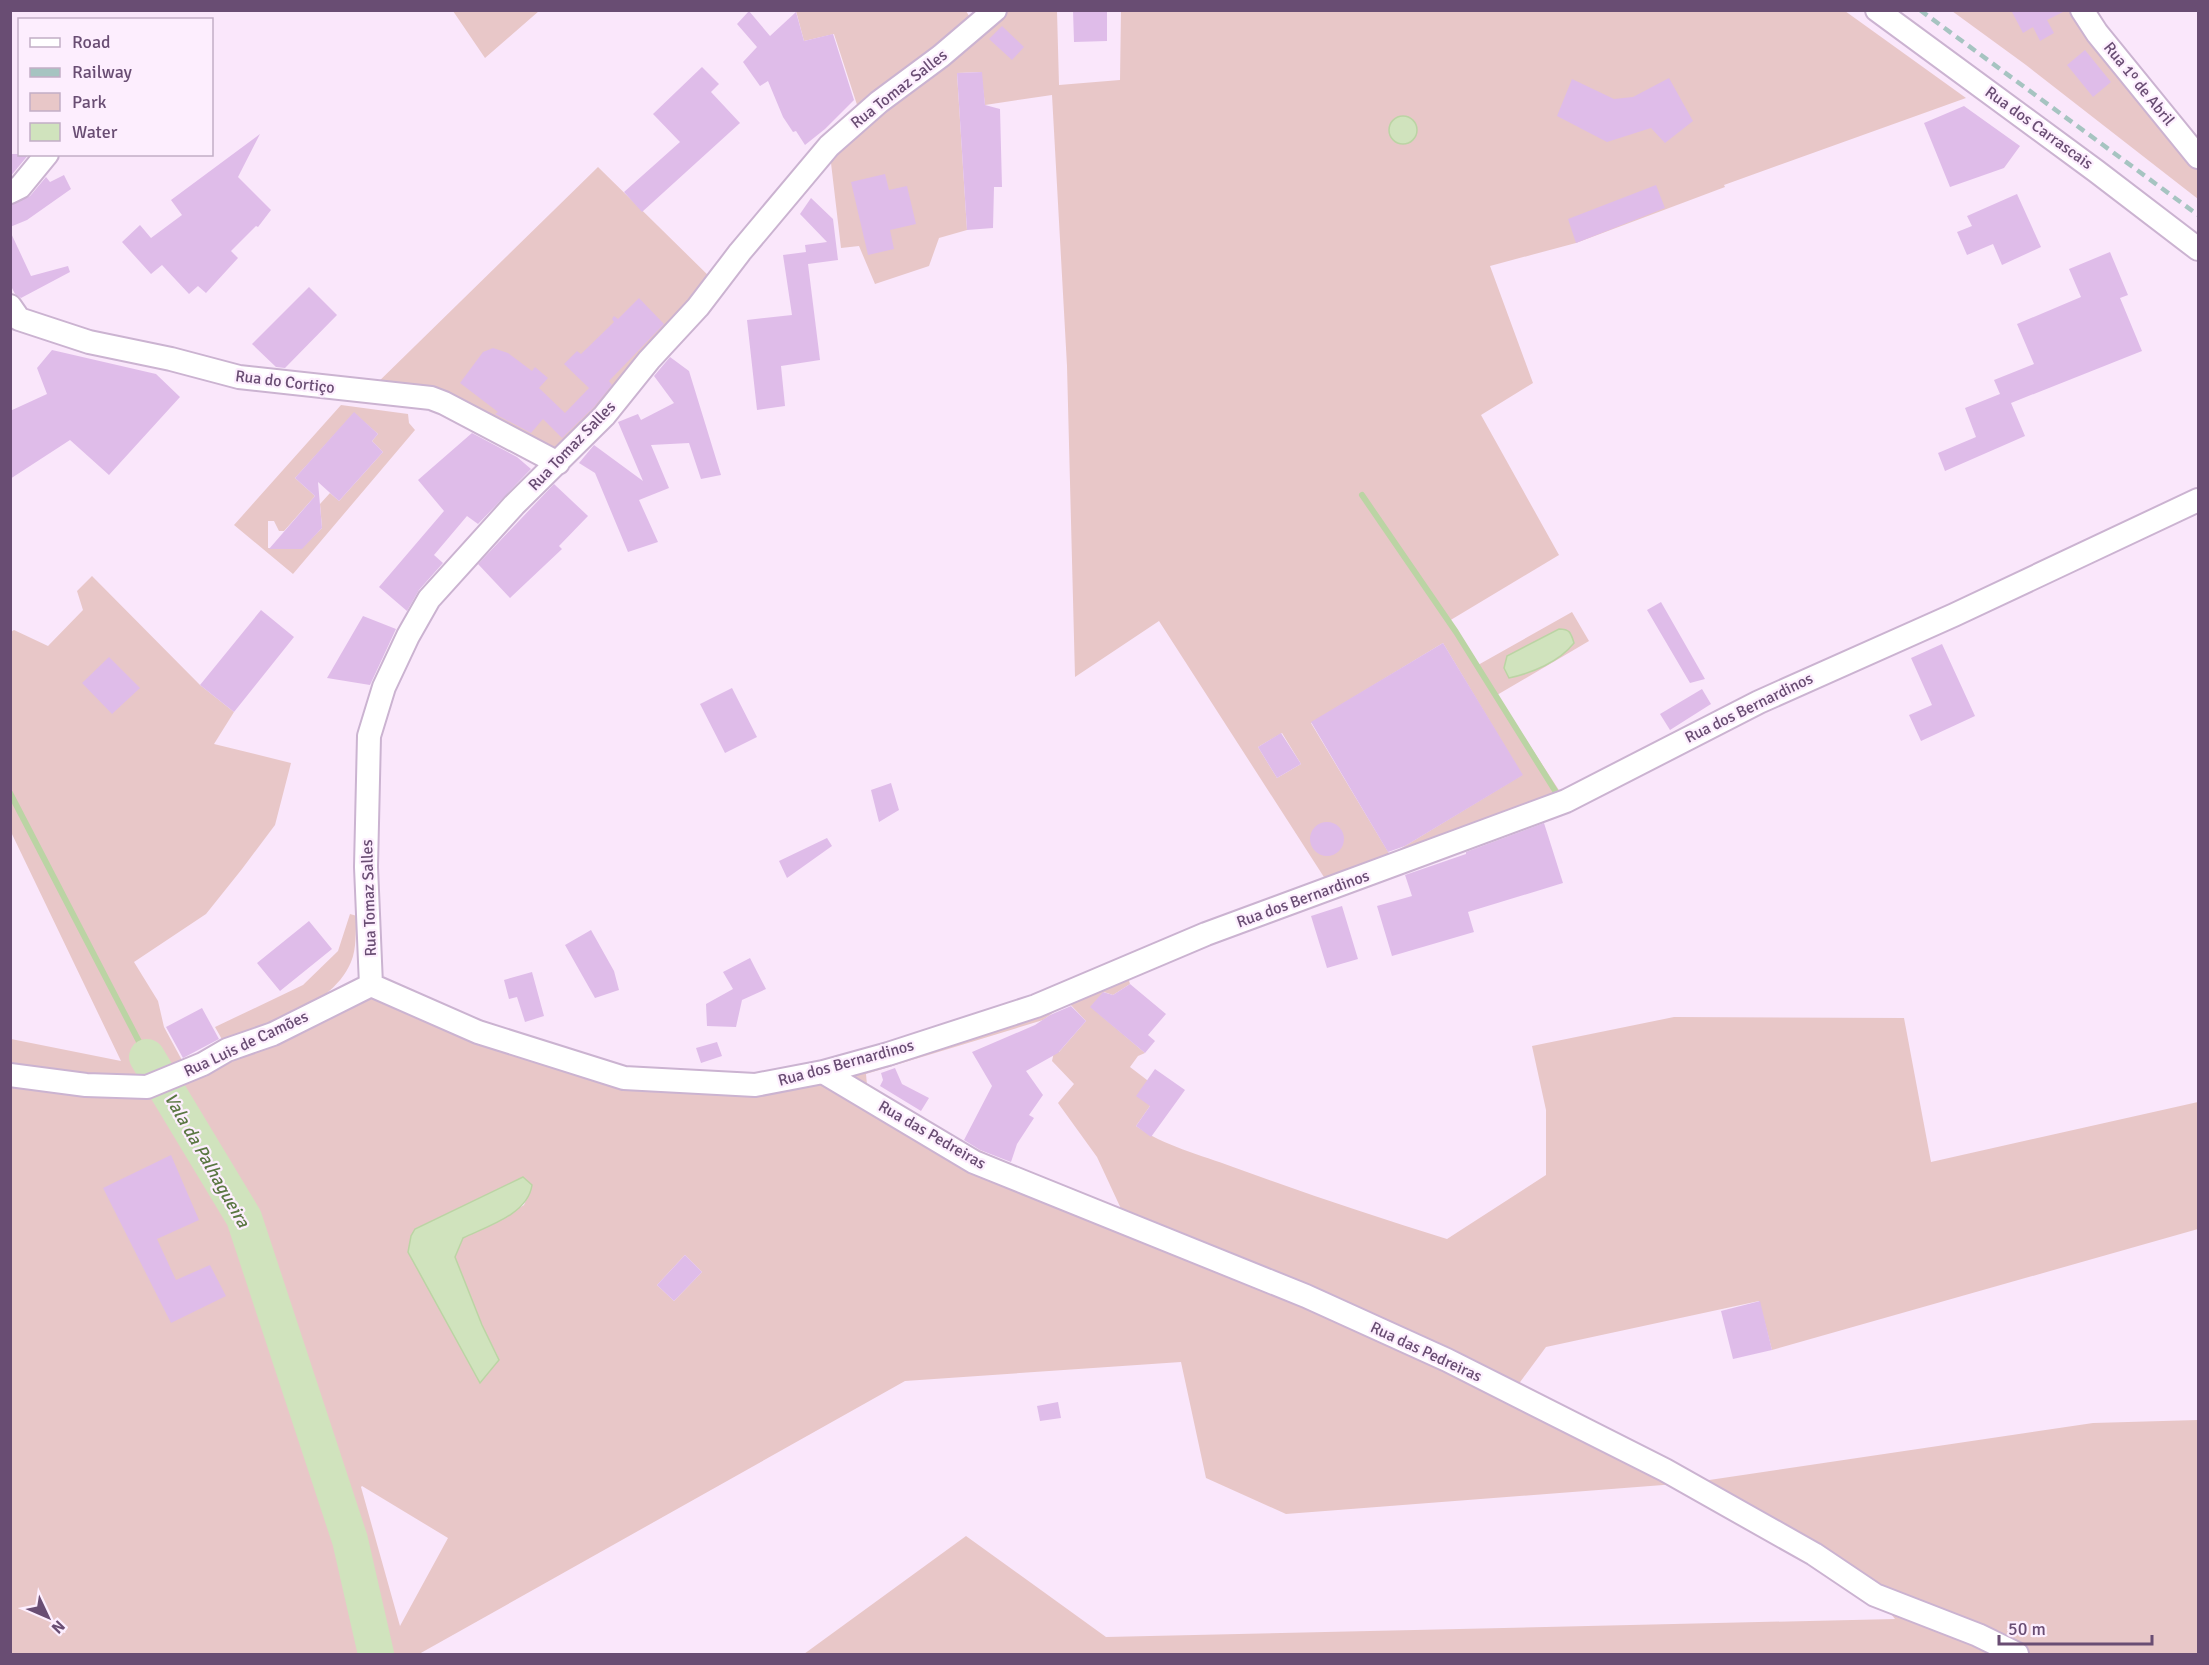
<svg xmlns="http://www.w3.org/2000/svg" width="2209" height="1665" viewBox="0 0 2209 1665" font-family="Signika,sans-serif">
<rect width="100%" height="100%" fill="#fae7fb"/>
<path fill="#e8c7c8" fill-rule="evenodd" d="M453,11h86l-54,47z
M796,11h170l10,16 19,-16h62l2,74 61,-5 1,-69h724l121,87 -242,87 1,2 -149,56 -86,23 43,117 -52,32 78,140 -110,66 29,44 94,-53 17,29 -92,54 69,106 -235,87 -172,-267 -84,56 -8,-311 -15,-271 -67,10 -4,-33 -24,1 10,157 -28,8 -10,28 -54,18 -16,-38 -18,2 -12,-102 32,-29 -27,-83 -30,7zM1571,633l2,10c-13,19 -41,30 -64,35zM1443,643l79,132 -132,80 -79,-132zM1282,733l19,31 -24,14 -19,-31z
M1952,11h130l116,146v42l-172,-134z
M598,167l118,116 -158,180 -114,-60 -75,-12z
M341,405l67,9 1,9 6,7 -122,144 -59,-49zM354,413l24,21 -6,7 11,11 -44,49 -9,-8 -10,11 2,24 -20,20h-34v-27h6l5,10h5l31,-35 -20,-18z
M92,576l108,109 34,27 -20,32 77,19 -16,62 -33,44 -36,45 -72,48 24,39 6,26 20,37 -13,14 -160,-3v-36l110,22 -110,-229v-200l3,-2 34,16 35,-36 -6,-19z
M350,914l7,2c-2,14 0,33 -6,46 -18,44 -86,65 -127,81l-9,-16 88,-42 35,-34z
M1125,968l5,16 -17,11 -9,-3 -13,15 54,46 -7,3 -8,11 17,13 3,26 -14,20c28,20 65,29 97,41 71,26 142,50 214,72l99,-64v-65l-14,-64 142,-29 230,1 27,144 267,-60v127l-426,121 -13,-49 -213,46 -34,46 177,90 404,-60 105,-3v234h-1394l162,-118 140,101 789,-18 -15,-19 -191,-117 -403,31 -80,-36 -25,-116 -276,19 -486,273h-408v-569l107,14 28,-1 27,-9 197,-92 107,39 147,42 131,7zM1068,1002l18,19 -27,31 -4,-5 -3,14 22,23 -16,19 39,54 26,56 -160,-70 -96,-58 -1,-11 177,-54zM523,1177l9,8 -8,20 -30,18 -31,15 -8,19 27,68 17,34 -84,-130zM685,1255l17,17 -28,29 -17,-16zM362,1486l86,52 -48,88 -39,-139z"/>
<path fill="#d0e3bd" stroke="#bbd4a4" stroke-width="1.5" d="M1389 130a14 14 0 1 1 28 0a14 14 0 1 1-28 0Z
M1559,629c11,0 12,4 15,14 -15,19 -42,30 -65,35l-5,-10 3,-12z
M523,1177l9,8c-4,29 -44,41 -69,53l-8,19 27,68 17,35 -19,23 -72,-131 3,-16 4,-7z"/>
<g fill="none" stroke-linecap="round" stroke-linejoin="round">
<path stroke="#bbd4a4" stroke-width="6" d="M1362,495l94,137 103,165
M10,793l137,264"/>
<path stroke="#d0e3bd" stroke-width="36" d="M147,1057l97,161 106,322 26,114"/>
</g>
<path fill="#dfbce9" d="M1073,10h34v31l-33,1z
M2011,10h56l-20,10 7,13 -14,8 -7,-14 -10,6z
M749,11l21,25 26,-24 8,29 29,-7 21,66 -29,29 -20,16 -9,-14 -3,1 -10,-15 -15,-36 -8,5 -17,-24 14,-15 -20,-23z
M1002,26l22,21 -12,13 -23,-21z
M2085,50l26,32 -18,15 -26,-32z
M702,67l17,17 -8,8 29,31 -98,89 -18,-20 56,-50 -27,-28z
M982,72l3,33 15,4 2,78h-8l-1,41 -26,2 -10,-157z
M1669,78l24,43 -28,22 -14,-15 -44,14 -50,-26 15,-37 42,20 19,-2z
M1964,106l56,40 -16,22 -54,19 -26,-64z
M260,134l-22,43 33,33 -13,17 -2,-1 -25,25 7,7 -32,35 -8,-7 -9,8 -27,-29 -11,9 -29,-32 18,-17 11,13 31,-23 -11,-15z
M10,154h19l-19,23z
M885,174l4,16 18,-4 9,38 -26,6 4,19 -26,6 -17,-73z
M64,175l7,14 -44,31 -17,7v-22l20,-9 16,-19 4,5z
M1656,185l9,23 -89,35 -8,-24z
M2017,194l24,53 -39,18 -9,-21 -26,11 -10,-23 15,-6 -5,-10z
M811,198l22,21 5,41 -30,4 12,96 -39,6 4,40 -28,4 -10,-90 45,-5 -9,-60 23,-3 -1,-7 22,-3 -27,-28z
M10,231l21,45 37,-10 2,6 -49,26 -6,-4 -5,-10z
M2110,252l18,43 -8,3 22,53 -131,52 14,33 -80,35 -7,-18 38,-16 -11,-29 35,-14 -6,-14 40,-16 -17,-40 64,-27 -12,-28z
M309,287l28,28 -52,53 -9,-1 -24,-23z
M639,298l25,26 -55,57 3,4 -18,22 -32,31 -19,-19 -12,14 -36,-19 3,-2 -38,-29 23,-31 10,-4 15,5 24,18 3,-4 13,11 -9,10 26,25 24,-25 -25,-24 13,-13 4,3 33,-32 -2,-3 2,-3 4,3z
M52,350l104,24 24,23 -71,78 -39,-35 -60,39v-68l37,-17 -10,-26z
M670,357l19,14 32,104 -20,4 -12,-36 -38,2 18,43 -30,12 19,42 -30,10 -33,-79 -16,-10 15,-18 49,36 -25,-59 20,-8 3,6 33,-17 -20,-27z
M354,412l24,22 -6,7 11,11 -44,49 -21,-19 4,46 -20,21h-33l46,-53 -20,-18z
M472,433l45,24 14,12 -53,55 -11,-8 -33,39 9,8 -24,27 -12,21 -28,-24 65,-76 -26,-31z
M554,484l34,32 -29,30 3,3 -52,49 -32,-34z
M1661,602l44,77 -15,4 -43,-73z
M261,610l33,27 -60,75 -34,-27z
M363,616l33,13 -26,56 -43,-7z
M1443,643l80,132 -118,71 -17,6 -77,-130z
M1942,644l33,72 -54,25 -12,-26 23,-10 -21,-47z
M109,657l31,31 -28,26 -30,-31z
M732,688l25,49 -32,16 -25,-49z
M1702,689l9,15 -41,26 -10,-16z
M1281,733l20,31 -24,14 -19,-31z
M891,783l8,27 -20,12 -8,-32z
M1310 839a17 17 0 1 1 34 0a17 17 0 1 1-34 0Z
M1544,823l19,60 -95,29 6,20 -82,24 -15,-50 35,-10 -7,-21 61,-21v-2z
M827,838l5,8 -45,32 -8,-17z
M1342,906l16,53 -31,9 -16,-52z
M309,921l23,28 -52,42 -23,-28z
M591,930l23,41 5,19 -24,8 -30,-53z
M750,958l16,31 -24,11 -6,27 -29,-1 -1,-22 27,-15 -10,-17z
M532,972l12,44 -19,6 -8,-25 -8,2 -5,-19z
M1130,984l36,30 -18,21 7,6 -10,12 -55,-46 13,-15 10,3z
M1071,1006l15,15 -28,32 -32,18 17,24 -14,20 5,3 -17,26 -6,18 -31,-12 -16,-10 28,-54 -20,-34 63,-27 15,-10z
M202,1008l17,31 -36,19 -17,-31z
M717,1042l5,14 -21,7 -5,-15z
M895,1068l7,16 27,14 -8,13 -41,-25 3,-6 -2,-7z
M1155,1069l30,21 -34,47 -15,-11 14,-20 -14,-10z
M171,1155l28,65 -42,19 19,41 34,-15 16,31 -55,27 -68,-135z
M685,1255l17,17 -28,29 -17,-16z
M1760,1301l12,49 -39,9 -12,-48z
M1058,1402l3,16 -21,3 -3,-15z"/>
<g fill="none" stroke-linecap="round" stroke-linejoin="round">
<g stroke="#cbb3d1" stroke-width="26">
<path id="minor" d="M1877,10l219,161 102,78
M2082,10l15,23 101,124
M10,192l10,-5 27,-33
M10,306l9,13 70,23 82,17 68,18 192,21 13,5 114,60
M371,985l107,47 146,46 131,7 68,-13 65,-18 148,-48 170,-72 360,-133 193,-99 195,-87 244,-115
M371,985l-5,-118 3,-131 15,-49 24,-51 21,-37 85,-94 90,-89 45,-56 49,-53 42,-55 89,-106 50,-44 62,-46 54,-46
M823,1072l151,90 332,134 141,64 218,110 149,84 61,41 103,40 39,19
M10,1075l76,10 61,2 56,-23 24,-14 46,-16 98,-49"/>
</g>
<use href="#minor" stroke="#fff" stroke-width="22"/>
<path stroke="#a6c4c1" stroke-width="4.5" stroke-dasharray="9 6" stroke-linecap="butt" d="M1920,10l278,205"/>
</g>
<g text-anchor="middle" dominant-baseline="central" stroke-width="4.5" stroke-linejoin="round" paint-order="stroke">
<g font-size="16" fill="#694d73" stroke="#fdeefe">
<text transform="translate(2139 84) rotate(51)">Rua 1º de Abril</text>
<text transform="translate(899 89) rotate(-38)">Rua Tomaz Salles</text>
<text transform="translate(2039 128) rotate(36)">Rua dos Carrascais</text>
<text transform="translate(285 382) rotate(7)">Rua do Cortiço</text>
<text transform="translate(572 446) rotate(-46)">Rua Tomaz Salles</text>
<text transform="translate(1749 708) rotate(-26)">Rua dos Bernardinos</text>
<text transform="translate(369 898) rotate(-92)">Rua Tomaz Salles</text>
<text transform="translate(1303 899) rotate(-20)">Rua dos Bernardinos</text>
<text transform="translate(246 1044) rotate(-25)">Rua Luis de Camões</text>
<text transform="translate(846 1063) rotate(-15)">Rua dos Bernardinos</text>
<text transform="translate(932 1135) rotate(30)">Rua das Pedreiras</text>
<text transform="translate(1426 1352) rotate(25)">Rua das Pedreiras</text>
</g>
<g font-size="18" font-style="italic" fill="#5a7742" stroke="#fdeefe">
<text transform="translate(207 1160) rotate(60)">Vala da Palhagueira</text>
</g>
</g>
<rect width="2209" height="1665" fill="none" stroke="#694d73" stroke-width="24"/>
<rect x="18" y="18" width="195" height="138" fill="#fdeefe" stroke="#c2aec6" stroke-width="1.5"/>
<rect x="30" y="38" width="30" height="9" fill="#ffffff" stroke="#c2aec6" stroke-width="1.5"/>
<text x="72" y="48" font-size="18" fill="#694d73">Road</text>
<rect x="30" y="68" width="30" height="9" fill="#a6c4c1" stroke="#c2aec6" stroke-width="1.5"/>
<text x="72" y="78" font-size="18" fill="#694d73">Railway</text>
<rect x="30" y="93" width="30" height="18" fill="#e8c7c8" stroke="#c2aec6" stroke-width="1.5"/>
<text x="72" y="108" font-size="18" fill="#694d73">Park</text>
<rect x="30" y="123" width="30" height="18" fill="#d0e3bd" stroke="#c2aec6" stroke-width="1.5"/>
<text x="72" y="138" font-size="18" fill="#694d73">Water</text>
<g transform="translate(48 1617) rotate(134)" stroke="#fdeefe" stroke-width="4.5" paint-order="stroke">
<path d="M0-4.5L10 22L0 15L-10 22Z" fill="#694d73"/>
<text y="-9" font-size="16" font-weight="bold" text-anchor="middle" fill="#694d73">N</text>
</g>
<path d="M1999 1635v9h153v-9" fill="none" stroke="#694d73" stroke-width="3"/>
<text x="2008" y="1635" font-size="18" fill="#694d73" stroke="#fdeefe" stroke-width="4.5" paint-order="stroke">50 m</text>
</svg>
